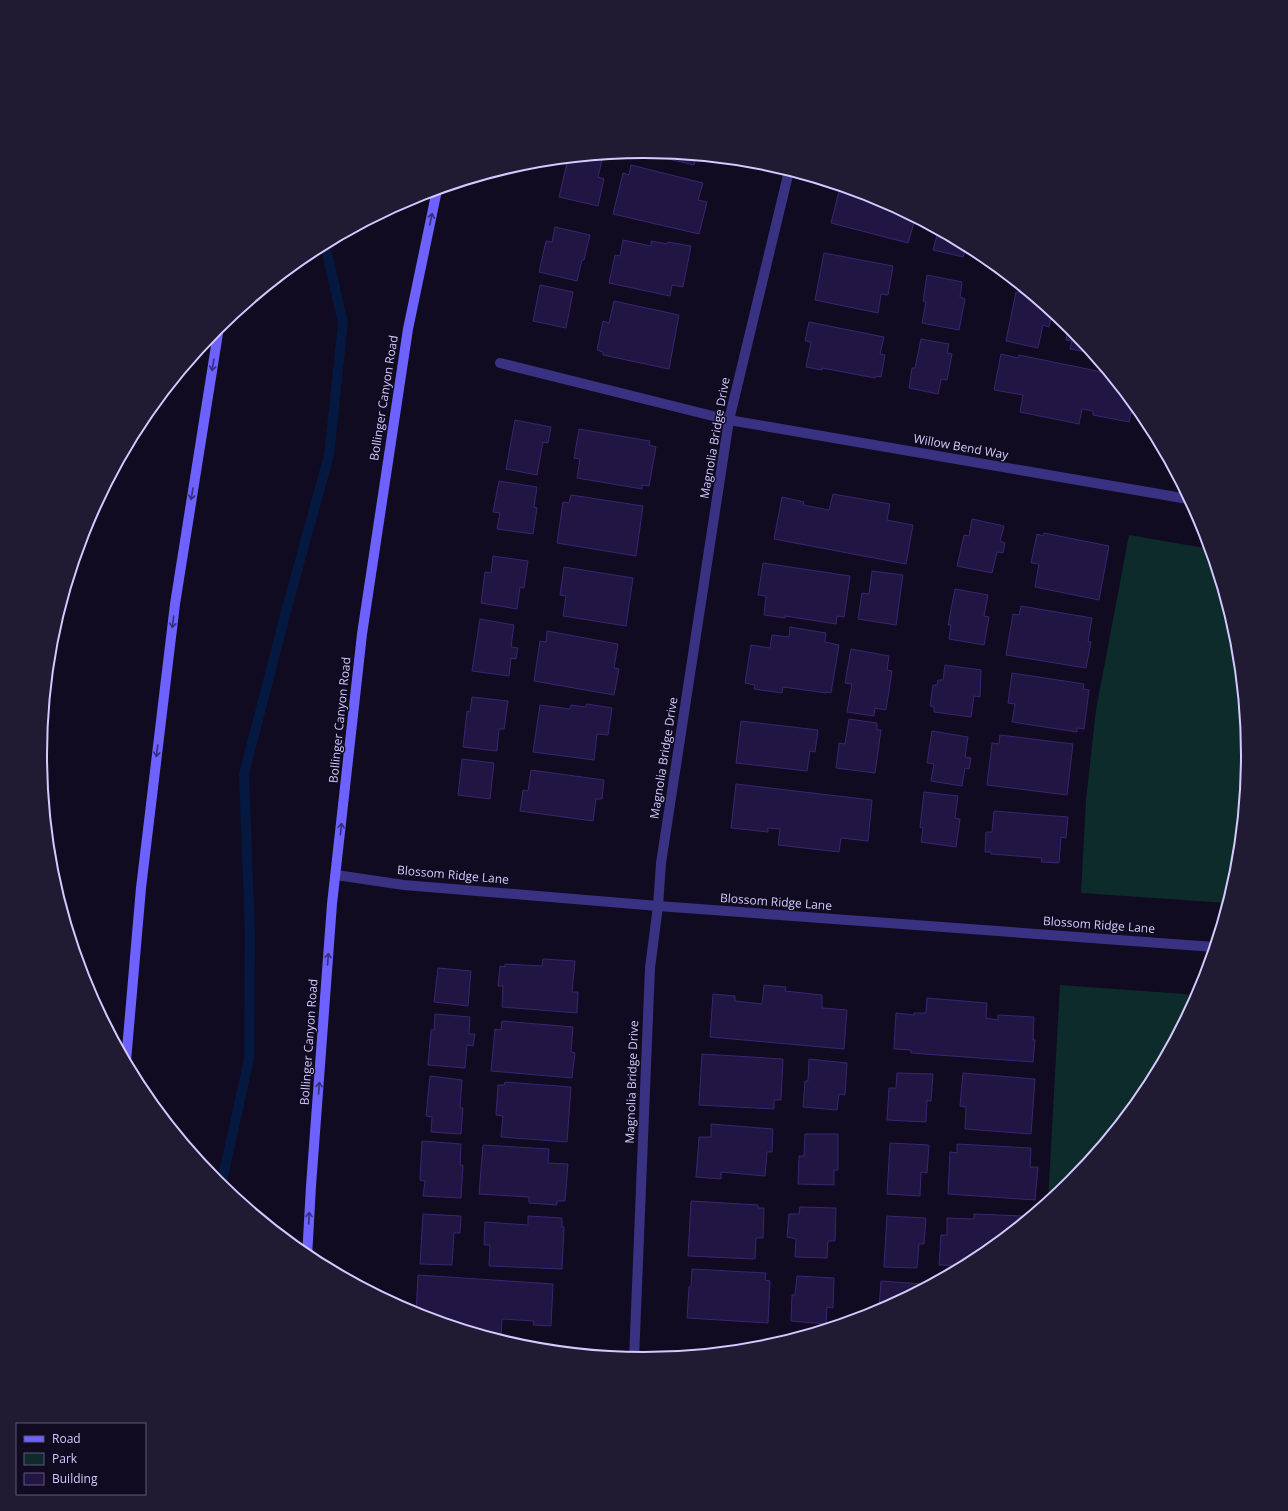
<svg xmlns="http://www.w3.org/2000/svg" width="1288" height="1511" viewBox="0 0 1288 1511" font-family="'Open Sans',sans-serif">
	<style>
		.green { fill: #0e2b2b }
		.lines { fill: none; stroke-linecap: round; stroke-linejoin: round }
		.stream { stroke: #05183f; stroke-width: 10 }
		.building { fill: #211643; stroke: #382671 }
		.service { stroke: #393283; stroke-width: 10 }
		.minor { stroke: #393283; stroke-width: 10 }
		.secondary { stroke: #6d62ff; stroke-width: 10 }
		.oneway { stroke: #352e7a }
		.labels { text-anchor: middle; stroke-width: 3; stroke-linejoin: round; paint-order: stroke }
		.street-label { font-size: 12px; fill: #d3cbff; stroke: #100b21 }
		.rim { fill: none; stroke: #d3cbff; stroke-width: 2 }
	</style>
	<rect width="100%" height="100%" fill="#100b21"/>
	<!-- green -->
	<g class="green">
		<path d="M 1129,535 L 1210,549 L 1236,638 L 1248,756 L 1236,874 L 1227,903 L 1081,893 L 1086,800 L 1096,710 Z"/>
		<path d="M 1060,985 L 1198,995 L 1146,1091 L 1071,1183 L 1048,1202 Z"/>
	</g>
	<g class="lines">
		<!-- stream -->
		<path class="stream" d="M 221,1186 L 249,1059 L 250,933 L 244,774 L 288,604 L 329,455 L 343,323 L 326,249 L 327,244"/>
	</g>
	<!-- building -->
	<g class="building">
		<path d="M 638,152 L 644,152 L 696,157 L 694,165 Z"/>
		<path d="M 603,156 L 598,177 L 604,179 L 598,206 L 559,197 L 568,159 Z"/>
		<path d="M 631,165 L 703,183 L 698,200 L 707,202 L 699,234 L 613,214 L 623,173 L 629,175 Z"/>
		<path d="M 840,187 L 875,198 L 915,219 L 908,243 L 831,223 Z"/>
		<path d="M 555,227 L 590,235 L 584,260 L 582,260 L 577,281 L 539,272 L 546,241 L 552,242 Z"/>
		<path d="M 934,229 L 966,246 L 963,257 L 933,250 L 938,232 L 933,231 Z"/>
		<path d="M 623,240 L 651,246 L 651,241 L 667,244 L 668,242 L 691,246 L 683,287 L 672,285 L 670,296 L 609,283 L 615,255 L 620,256 Z"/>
		<path d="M 824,253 L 893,266 L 888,295 L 881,294 L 878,313 L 815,300 Z"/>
		<path d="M 927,275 L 962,282 L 960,297 L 965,299 L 959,330 L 922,323 L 926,302 L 923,301 Z"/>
		<path d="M 540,285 L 573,292 L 566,328 L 533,321 Z"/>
		<path d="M 1016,292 L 1030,295 L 1052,313 L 1049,327 L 1043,325 L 1038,348 L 1006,341 Z"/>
		<path d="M 614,301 L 679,315 L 669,369 L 603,355 L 603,352 L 597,350 L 603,321 L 609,323 Z"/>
		<path d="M 809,322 L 884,337 L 880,354 L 885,355 L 881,377 L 876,376 L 875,378 L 822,368 L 822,370 L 806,367 L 811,342 L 805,341 Z"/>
		<path d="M 1068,326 L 1071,329 L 1092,353 L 1070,349 L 1072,341 L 1066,340 Z"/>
		<path d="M 921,339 L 949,344 L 947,353 L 952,354 L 947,380 L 941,379 L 938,394 L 909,388 L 912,368 L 915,368 Z"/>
		<path d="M 1001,354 L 1018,358 L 1019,355 L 1107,373 L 1133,404 L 1129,422 L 1093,415 L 1093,411 L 1082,409 L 1079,424 L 1020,412 L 1023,395 L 994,390 Z"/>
		<path d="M 515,420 L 551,427 L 548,443 L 543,442 L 537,475 L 506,469 Z"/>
		<path d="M 579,429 L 650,441 L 649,445 L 656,447 L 649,486 L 642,485 L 642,489 L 577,478 L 580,459 L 574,458 Z"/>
		<path d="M 499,481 L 537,487 L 534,507 L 537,508 L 533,534 L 497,529 L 500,513 L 493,512 Z"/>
		<path d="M 833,494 L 890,504 L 887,520 L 913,525 L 906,564 L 774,539 L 782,497 L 804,502 L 803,505 L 829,510 Z"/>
		<path d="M 571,495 L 643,506 L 636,556 L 557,543 L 563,502 L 569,503 Z"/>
		<path d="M 972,519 L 1004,526 L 1000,541 L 1005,543 L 1003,553 L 997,552 L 992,573 L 957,566 L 964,535 L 969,536 Z"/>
		<path d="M 1044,533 L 1109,546 L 1099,600 L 1035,587 L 1039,564 L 1031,563 L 1037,534 L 1043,536 Z"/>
		<path d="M 493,556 L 528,561 L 524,588 L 520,587 L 517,609 L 481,603 L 485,572 L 491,573 Z"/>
		<path d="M 763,563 L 850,576 L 844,617 L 837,616 L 836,624 L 785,616 L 785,618 L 764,615 L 766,596 L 758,595 Z"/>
		<path d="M 564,567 L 633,578 L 626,626 L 563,616 L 566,596 L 560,595 Z"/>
		<path d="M 872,571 L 903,575 L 896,625 L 858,619 L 862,593 L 869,594 Z"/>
		<path d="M 955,589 L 988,595 L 984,616 L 989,617 L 984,645 L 949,639 L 951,625 L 948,625 Z"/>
		<path d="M 1021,606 L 1092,618 L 1088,641 L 1091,642 L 1086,668 L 1006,655 L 1013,614 L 1019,615 Z"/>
		<path d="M 480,619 L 514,625 L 511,647 L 518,648 L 516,659 L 511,658 L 509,676 L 472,671 Z"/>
		<path d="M 790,627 L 826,633 L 825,642 L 839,645 L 831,693 L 826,692 L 826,693 L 783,687 L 782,693 L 754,689 L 755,685 L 745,683 L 751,645 L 770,648 L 772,635 L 789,637 Z"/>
		<path d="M 547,631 L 618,644 L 614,668 L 619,669 L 614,695 L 534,681 L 540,641 L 546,642 Z"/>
		<path d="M 851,649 L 889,656 L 887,670 L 892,671 L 886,710 L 875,708 L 874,716 L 847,712 L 852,684 L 845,683 Z"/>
		<path d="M 945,665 L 981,670 L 980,697 L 974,696 L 971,717 L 934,712 L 934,707 L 930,706 L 933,685 L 937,685 L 938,680 L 943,680 Z"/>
		<path d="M 1012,673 L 1084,684 L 1083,689 L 1089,690 L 1084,729 L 1077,728 L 1077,732 L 1012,722 L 1015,704 L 1008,703 Z"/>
		<path d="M 472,697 L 508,701 L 504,729 L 499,729 L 497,751 L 463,747 L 467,711 L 470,712 Z"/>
		<path d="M 587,704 L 612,708 L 608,735 L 597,734 L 594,760 L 533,752 L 540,705 L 570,709 L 571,705 L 586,707 Z"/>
		<path d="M 849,719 L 877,723 L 877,730 L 881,730 L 875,773 L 836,768 L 839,743 L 845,744 Z"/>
		<path d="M 741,721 L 818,730 L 815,752 L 810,751 L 807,771 L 736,763 Z"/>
		<path d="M 932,731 L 968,737 L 965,757 L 971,758 L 969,769 L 965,768 L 962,786 L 931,781 L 934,764 L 927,763 Z"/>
		<path d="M 1000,735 L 1073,744 L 1067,795 L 987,785 L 992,743 L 999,744 Z"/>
		<path d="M 462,759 L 494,763 L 490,799 L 458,795 Z"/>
		<path d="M 531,770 L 604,780 L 602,799 L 596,799 L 593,821 L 520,811 L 523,790 L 528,791 Z"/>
		<path d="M 736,784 L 872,800 L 868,841 L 841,838 L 839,852 L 778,845 L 780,829 L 768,828 L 768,832 L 731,828 Z"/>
		<path d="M 924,792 L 958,796 L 955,818 L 960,819 L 956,847 L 921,842 L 923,828 L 920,827 Z"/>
		<path d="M 994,811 L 1068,817 L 1066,838 L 1061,837 L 1059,863 L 1041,862 L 1042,858 L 991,854 L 991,852 L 985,852 L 986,832 L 992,832 Z"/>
		<path d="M 543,959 L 575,961 L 572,992 L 578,992 L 577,1013 L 502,1007 L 503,986 L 498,986 L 500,966 L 505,967 L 505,964 L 542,966 Z"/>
		<path d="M 438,968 L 471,971 L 468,1006 L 434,1002 Z"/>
		<path d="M 764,985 L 786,987 L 785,991 L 822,995 L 822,1008 L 847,1010 L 844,1049 L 710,1037 L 713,994 L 735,996 L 735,1001 L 762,1004 Z"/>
		<path d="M 927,998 L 987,1003 L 986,1018 L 998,1020 L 998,1015 L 1034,1017 L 1033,1040 L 1035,1040 L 1033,1062 L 911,1053 L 911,1050 L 894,1049 L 896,1013 L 914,1015 L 914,1013 L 926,1013 Z"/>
		<path d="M 435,1014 L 470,1017 L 469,1034 L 475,1034 L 473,1046 L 467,1045 L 465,1068 L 428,1065 L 431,1030 L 434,1030 Z"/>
		<path d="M 502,1021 L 573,1027 L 571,1052 L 575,1053 L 572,1078 L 491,1071 L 495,1029 L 501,1030 Z"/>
		<path d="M 702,1054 L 783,1059 L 781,1100 L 774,1100 L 774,1109 L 699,1105 Z"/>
		<path d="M 809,1059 L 847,1063 L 845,1095 L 839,1094 L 837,1110 L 803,1107 L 805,1081 L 808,1081 Z"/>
		<path d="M 897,1073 L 933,1074 L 931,1101 L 927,1100 L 926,1122 L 887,1120 L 889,1088 L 896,1088 Z"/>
		<path d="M 963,1073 L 1035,1079 L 1031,1134 L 965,1129 L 966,1107 L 960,1106 Z"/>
		<path d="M 430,1076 L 462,1080 L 460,1108 L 463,1108 L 461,1134 L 431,1132 L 432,1117 L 426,1116 Z"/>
		<path d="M 505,1082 L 571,1087 L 567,1142 L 501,1137 L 503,1116 L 496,1115 L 498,1085 L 504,1085 Z"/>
		<path d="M 711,1124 L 773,1129 L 772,1152 L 767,1152 L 765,1176 L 721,1172 L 721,1179 L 696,1177 L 699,1137 L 711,1137 Z"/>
		<path d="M 805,1134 L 838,1134 L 838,1170 L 834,1170 L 834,1185 L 798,1184 L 799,1156 L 804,1156 Z"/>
		<path d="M 422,1141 L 461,1144 L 460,1165 L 463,1165 L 461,1198 L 423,1196 L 425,1181 L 420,1180 Z"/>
		<path d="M 890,1143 L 929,1145 L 927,1173 L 921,1172 L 920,1196 L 887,1194 Z"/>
		<path d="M 957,1144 L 1031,1148 L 1030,1167 L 1038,1167 L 1035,1200 L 948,1194 L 950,1152 L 957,1153 Z"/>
		<path d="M 483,1145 L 549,1149 L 548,1163 L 568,1164 L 565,1201 L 557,1201 L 557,1205 L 529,1203 L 529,1197 L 479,1194 Z"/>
		<path d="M 691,1201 L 758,1205 L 758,1208 L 764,1208 L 763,1238 L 756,1238 L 755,1259 L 688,1256 Z"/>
		<path d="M 800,1207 L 836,1208 L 835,1241 L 828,1241 L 827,1258 L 795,1257 L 796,1239 L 787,1237 L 789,1214 L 799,1214 Z"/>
		<path d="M 423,1214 L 461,1216 L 460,1233 L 454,1233 L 452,1265 L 420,1264 Z"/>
		<path d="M 974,1214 L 1023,1216 L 1023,1222 L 979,1258 L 964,1266 L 939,1265 L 941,1235 L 947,1235 L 947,1218 L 974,1219 Z"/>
		<path d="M 528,1216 L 562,1218 L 562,1227 L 564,1227 L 562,1269 L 489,1266 L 490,1245 L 484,1245 L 485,1222 L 528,1225 Z"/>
		<path d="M 887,1216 L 926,1218 L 924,1244 L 919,1244 L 917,1268 L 884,1267 Z"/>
		<path d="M 692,1269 L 766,1273 L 765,1280 L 770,1281 L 768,1323 L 687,1318 L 689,1287 L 691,1286 Z"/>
		<path d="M 418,1275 L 553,1284 L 551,1326 L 533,1325 L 534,1321 L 502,1319 L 501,1337 L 488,1336 L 479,1334 L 479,1332 L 473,1332 L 442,1322 L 443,1316 L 416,1314 Z"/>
		<path d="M 797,1276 L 834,1278 L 833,1308 L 827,1307 L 826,1324 L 791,1321 L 792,1295 L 795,1295 Z"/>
		<path d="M 881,1281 L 923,1284 L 923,1288 L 882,1310 L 879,1309 Z"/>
	</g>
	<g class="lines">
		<!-- service -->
		<path class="service" d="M 500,363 L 729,420"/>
		<!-- minor -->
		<g class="minor">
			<path d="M 729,420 L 1188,499"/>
			<path d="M 336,875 L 404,885 L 658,906 L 1214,947"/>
			<path d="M 634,1359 L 650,968 L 658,906 L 661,863 L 729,420 L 789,171"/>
		</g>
		<!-- secondary -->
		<g class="secondary">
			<path d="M 126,1061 L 141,888 L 175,604 L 219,327"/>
			<path d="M 307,1257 L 311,1186 L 332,904 L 362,634 L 408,329 L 437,190"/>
		</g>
	</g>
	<!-- one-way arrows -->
	<defs><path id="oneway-shaft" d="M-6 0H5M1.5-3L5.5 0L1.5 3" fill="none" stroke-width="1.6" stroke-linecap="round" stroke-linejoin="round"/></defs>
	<g class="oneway">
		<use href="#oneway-shaft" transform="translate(431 219) rotate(-78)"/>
		<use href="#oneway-shaft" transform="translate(213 365) rotate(99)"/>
		<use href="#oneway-shaft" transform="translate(192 494) rotate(99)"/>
		<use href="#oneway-shaft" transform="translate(173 622) rotate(97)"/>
		<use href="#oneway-shaft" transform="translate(157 751) rotate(97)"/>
		<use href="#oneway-shaft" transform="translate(341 829) rotate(-84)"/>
		<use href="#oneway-shaft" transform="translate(328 959) rotate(-86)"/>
		<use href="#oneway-shaft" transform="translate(319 1088) rotate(-86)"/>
		<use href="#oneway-shaft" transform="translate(309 1218) rotate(-87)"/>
	</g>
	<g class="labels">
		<!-- street labels -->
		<g class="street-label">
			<text transform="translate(384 398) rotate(-81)" y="4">Bollinger Canyon Road</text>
			<text transform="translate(715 438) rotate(-80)" y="4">Magnolia Bridge Drive</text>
			<text transform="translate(961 447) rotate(10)" y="4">Willow Bend Way</text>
			<text transform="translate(340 720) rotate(-84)" y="4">Bollinger Canyon Road</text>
			<text transform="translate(664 758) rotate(-81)" y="4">Magnolia Bridge Drive</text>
			<text transform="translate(453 875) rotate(5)" y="4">Blossom Ridge Lane</text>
			<text transform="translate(776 902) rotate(4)" y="4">Blossom Ridge Lane</text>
			<text transform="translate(1099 925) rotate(4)" y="4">Blossom Ridge Lane</text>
			<text transform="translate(309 1042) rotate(-86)" y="4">Bollinger Canyon Road</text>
			<text transform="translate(632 1082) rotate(-88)" y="4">Magnolia Bridge Drive</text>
		</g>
	</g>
	<!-- crop -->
	<path d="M0 0H1288V1511H0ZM47 755a597 597 0 1 1 1194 0a597 597 0 1 1-1194 0Z" fill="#201a33" fill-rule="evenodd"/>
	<path class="rim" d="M47 755a597 597 0 1 1 1194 0a597 597 0 1 1-1194 0Z"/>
	<!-- legend -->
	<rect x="16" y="1423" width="130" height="72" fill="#100b21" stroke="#5e587a"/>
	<rect x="24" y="1436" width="20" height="6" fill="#6d62ff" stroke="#5e587a"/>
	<text x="52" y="1443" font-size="12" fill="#d3cbff">Road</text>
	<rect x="24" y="1453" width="20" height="12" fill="#0e2b2b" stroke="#5e587a"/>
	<text x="52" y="1463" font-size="12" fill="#d3cbff">Park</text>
	<rect x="24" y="1473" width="20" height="12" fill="#211643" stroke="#5e587a"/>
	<text x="52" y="1483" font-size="12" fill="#d3cbff">Building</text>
</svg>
